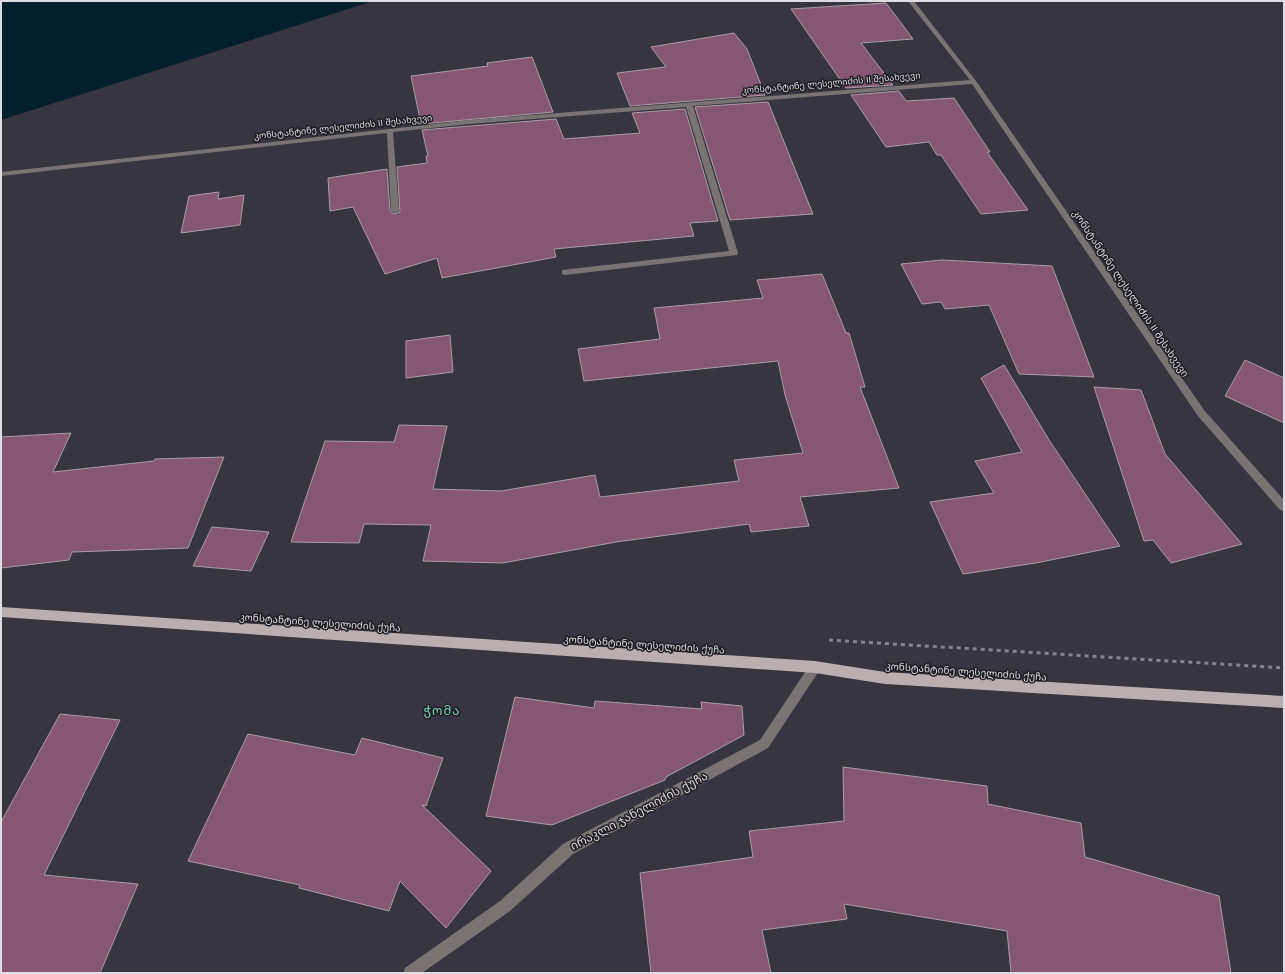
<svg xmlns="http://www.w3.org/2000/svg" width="1285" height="974" viewBox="0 0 1285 974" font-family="Helvetica,'Noto Sans Georgian',sans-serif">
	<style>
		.water { fill: #021f2d }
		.building { fill: #865772; stroke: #aa9ea4 }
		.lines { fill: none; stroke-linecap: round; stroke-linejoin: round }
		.path { stroke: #84838b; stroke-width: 3; stroke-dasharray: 4 4; stroke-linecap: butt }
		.minor { fill: #797374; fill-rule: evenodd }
		.major { fill: #bbaeaf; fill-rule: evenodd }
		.labels { text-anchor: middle; stroke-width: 3; stroke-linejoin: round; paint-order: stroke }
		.far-street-label { font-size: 9px; fill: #dedde3; stroke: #1e1d22 }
		.street-label { font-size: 10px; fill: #dedde3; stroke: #1e1d22 }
		.near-street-label { font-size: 12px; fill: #dedde3; stroke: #1e1d22 }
		.near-neighbourhood-label { font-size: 13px; letter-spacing: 1px; fill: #74d3b7; stroke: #1e1d22 }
	</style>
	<rect width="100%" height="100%" fill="#37353f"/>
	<!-- water -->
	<path class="water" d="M 1,1 L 373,1 L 1,120 Z"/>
	<!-- building -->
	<g class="building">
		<path d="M 886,3 L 913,39 L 861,43 L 893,85 L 846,88 L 791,9 Z"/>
		<path d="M 734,33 L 747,49 L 765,95 L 630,106 L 617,73 L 666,67 L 651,47 Z"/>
		<path d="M 532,57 L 553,112 L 421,124 L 411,76 L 488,66 L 487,63 Z"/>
		<path d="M 899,91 L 906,101 L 954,98 L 990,152 L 987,152 L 1028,210 L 981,214 L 941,155 L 937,155 L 929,142 L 886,147 L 851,95 Z"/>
		<path d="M 768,102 L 813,214 L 730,220 L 695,107 Z"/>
		<path d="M 685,109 L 718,221 L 690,223 L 694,236 L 554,249 L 556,257 L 442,278 L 437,258 L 385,274 L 353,207 L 330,211 L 328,178 L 387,169 L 390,211 L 394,214 L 400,212 L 397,167 L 427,163 L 426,156 L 428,156 L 422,130 L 556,119 L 564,139 L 640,133 L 632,113 Z"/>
		<path d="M 219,192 L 218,199 L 244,195 L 240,225 L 181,233 L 189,196 Z"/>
		<path d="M 942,260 L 1052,266 L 1094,377 L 1019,374 L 989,305 L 945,309 L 941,302 L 922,304 L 901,264 Z"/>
		<path d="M 822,274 L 846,333 L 849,333 L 865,387 L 860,387 L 899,488 L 800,497 L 809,526 L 751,532 L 749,524 L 616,542 L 503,563 L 423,561 L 431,525 L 364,524 L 359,543 L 291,542 L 325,441 L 394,442 L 399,425 L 447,426 L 433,489 L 501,491 L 595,475 L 600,497 L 739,481 L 734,460 L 803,453 L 785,395 L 778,361 L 584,381 L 578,349 L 660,339 L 654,308 L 763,298 L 757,280 Z"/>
		<path d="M 450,335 L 453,372 L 406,378 L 406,341 Z"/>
		<path d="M 1245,360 L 1284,378 L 1284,423 L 1225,396 Z"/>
		<path d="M 1004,365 L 1049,440 L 1120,546 L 1036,563 L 963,574 L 930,502 L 994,493 L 975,461 L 1022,452 L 981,378 Z"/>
		<path d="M 1094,387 L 1141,390 L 1165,454 L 1242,544 L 1171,563 L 1153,540 L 1144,541 Z"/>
		<path d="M 71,433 L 53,472 L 154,461 L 155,459 L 224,457 L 188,548 L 72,552 L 69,560 L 1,568 L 1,437 Z"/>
		<path d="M 212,527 L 269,532 L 251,571 L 193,566 Z"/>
		<path d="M 515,697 L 594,708 L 595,701 L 702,709 L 701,702 L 742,706 L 744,735 L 666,777 L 665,780 L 552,825 L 486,816 Z"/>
		<path d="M 60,714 L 120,720 L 44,875 L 138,884 L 100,973 L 1,973 L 1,822 Z"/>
		<path d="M 248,734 L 355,755 L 362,738 L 443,758 L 426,806 L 422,805 L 491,871 L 446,928 L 400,881 L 389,911 L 299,888 L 300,885 L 188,861 Z"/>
		<path d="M 843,767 L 987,786 L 988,804 L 1081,823 L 1085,857 L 1219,896 L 1231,973 L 1011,973 L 1007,931 L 844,904 L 847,919 L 762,930 L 771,973 L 651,973 L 640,873 L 753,857 L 749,831 L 844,821 Z"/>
	</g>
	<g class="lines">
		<!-- path -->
		<path class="path" d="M 829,640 L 1284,668"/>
		<!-- minor -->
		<g class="minor">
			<path d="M 908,1 L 914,1 L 976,81 L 1204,410 L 1284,500 L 1284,511 L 1280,510 L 1198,416 L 972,84 L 693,106 L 738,253 L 737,255 L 565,275 L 562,274 L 562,270 L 729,251 L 686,107 L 470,124 L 393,132 L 399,211 L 395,213 L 391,211 L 387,133 L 1,176 L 1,172 L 470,120 L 970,80 Z"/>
			<path d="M 815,661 L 819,663 L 821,667 L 819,671 L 768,748 L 573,854 L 510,911 L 422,973 L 403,973 L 405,968 L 500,901 L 563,844 L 760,740 L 811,663 Z"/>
		</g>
		<!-- major -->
		<path class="major" d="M 1,607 L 815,661 L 885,672 L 1284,696 L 1284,708 L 885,684 L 815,673 L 1,617 Z"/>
	</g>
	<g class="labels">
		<!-- far-street labels -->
		<g class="far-street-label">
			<text transform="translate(831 83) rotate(-5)" y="3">კონსტანტინე ლესელიძის II შესახვევი</text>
			<text transform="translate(343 127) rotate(-6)" y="3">კონსტანტინე ლესელიძის II შესახვევი</text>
		</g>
		<!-- street labels -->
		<g class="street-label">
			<text transform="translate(1131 293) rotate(56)" y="4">კონსტანტინე ლესელიძის II შესახვევი</text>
			<text transform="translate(320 622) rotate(4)" y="4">კონსტანტინე ლესელიძის ქუჩა</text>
			<text transform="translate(644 644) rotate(4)" y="4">კონსტანტინე ლესელიძის ქუჩა</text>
			<text transform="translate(966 671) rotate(4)" y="4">კონსტანტინე ლესელიძის ქუჩა</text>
		</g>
		<!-- near-street labels -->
		<g class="near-street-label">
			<text transform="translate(639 811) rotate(-28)" y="4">ირაკლი ჯანელიძის ქუჩა</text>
		</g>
		<!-- near-neighbourhood labels -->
		<g class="near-neighbourhood-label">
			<text x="442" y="715">ჭომა</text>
		</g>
	</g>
	<!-- border -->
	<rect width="1285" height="974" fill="none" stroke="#dedde3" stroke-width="4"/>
</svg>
